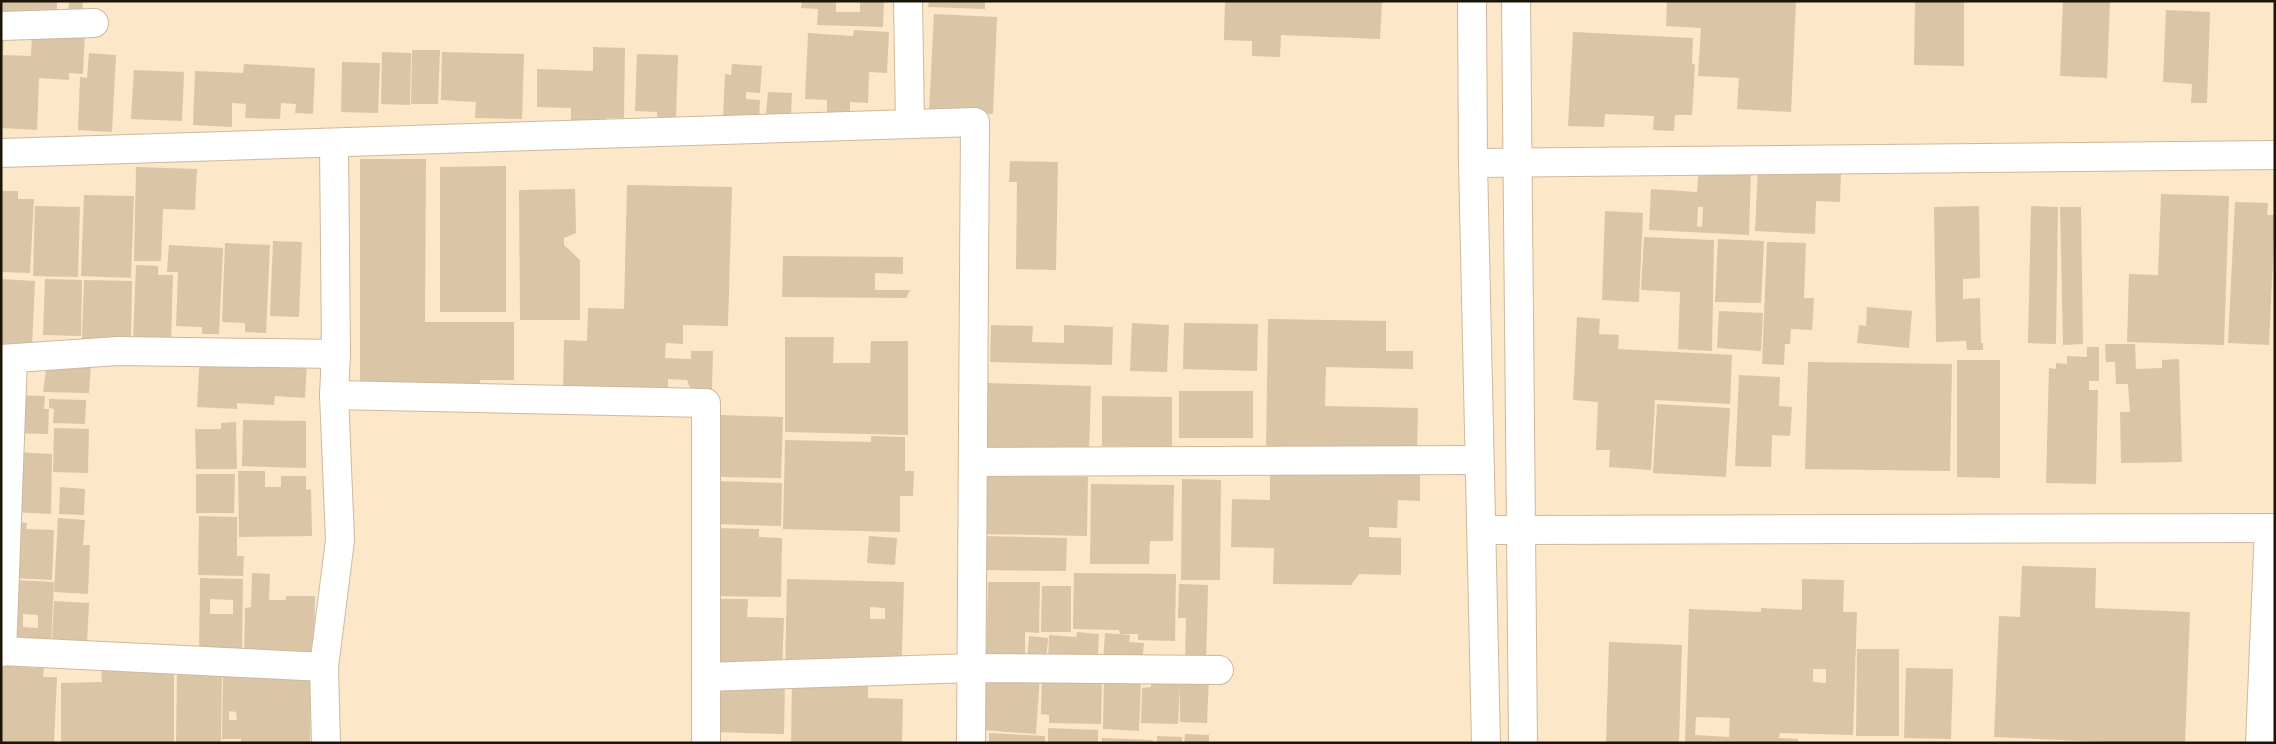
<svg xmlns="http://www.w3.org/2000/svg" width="2276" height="744" viewBox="0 0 2276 744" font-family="Mulish,sans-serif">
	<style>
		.building { fill: #dac5a7; fill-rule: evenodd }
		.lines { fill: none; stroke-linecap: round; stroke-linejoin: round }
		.minor-casing { stroke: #ceb99c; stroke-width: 30 }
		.minor { stroke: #fff; stroke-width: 28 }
	</style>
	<rect width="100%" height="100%" fill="#fde7c9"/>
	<!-- building -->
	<g class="building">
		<path d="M 1,1 L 57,1 L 57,14 L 68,15 L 69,1 L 83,1 L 82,21 L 1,22 Z"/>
		<path d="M 802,1 L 836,1 L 836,12 L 860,12 L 860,1 L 884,1 L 883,27 L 817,25 L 818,9 L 801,8 Z"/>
		<path d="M 929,1 L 985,1 L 985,9 L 928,7 Z"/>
		<path d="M 1225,1 L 1382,1 L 1380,39 L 1281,35 L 1280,57 L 1252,56 L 1252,41 L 1224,40 Z"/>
		<path d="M 1667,1 L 1796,1 L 1791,112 L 1737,109 L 1739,78 L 1698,76 L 1701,28 L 1666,26 Z"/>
		<path d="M 1915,1 L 1964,1 L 1964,66 L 1914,65 Z"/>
		<path d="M 2063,1 L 2110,1 L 2107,78 L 2060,76 Z"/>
		<path d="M 2166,10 L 2210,12 L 2207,103 L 2191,103 L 2192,84 L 2163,82 Z"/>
		<path d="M 934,14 L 997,17 L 993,114 L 929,111 Z"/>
		<path d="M 85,30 L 83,74 L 69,73 L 69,80 L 39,78 L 37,130 L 1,128 L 1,31 L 4,31 L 3,55 L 31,56 L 32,33 Z"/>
		<path d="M 854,30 L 889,32 L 887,73 L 869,72 L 868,103 L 850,102 L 850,113 L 827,112 L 827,100 L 805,99 L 808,33 L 853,36 Z"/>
		<path d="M 1573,32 L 1693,38 L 1692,64 L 1695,64 L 1692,115 L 1675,115 L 1674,131 L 1653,130 L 1654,116 L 1605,114 L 1604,127 L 1568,126 Z"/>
		<path d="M 593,47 L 625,48 L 624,118 L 606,118 L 606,124 L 571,122 L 571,108 L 537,107 L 537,69 L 593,71 Z"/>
		<path d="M 412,50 L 440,50 L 438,104 L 411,104 Z"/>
		<path d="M 382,52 L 411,53 L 410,105 L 381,104 Z"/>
		<path d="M 442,52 L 524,54 L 522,119 L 475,118 L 476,102 L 441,100 Z"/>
		<path d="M 89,53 L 116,55 L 112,132 L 78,130 L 80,77 L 87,78 Z"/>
		<path d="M 637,54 L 678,55 L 676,118 L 657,117 L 657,112 L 635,111 Z"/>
		<path d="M 342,62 L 380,63 L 378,113 L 341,112 Z"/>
		<path d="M 244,64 L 315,68 L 313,114 L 295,113 L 296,104 L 281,103 L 280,119 L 245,118 L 246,104 L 232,103 L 232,127 L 193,125 L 195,71 L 243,73 Z"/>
		<path d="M 732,64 L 762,66 L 760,93 L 746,92 L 746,99 L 760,100 L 759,121 L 723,119 L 725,74 L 731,75 Z"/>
		<path d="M 134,70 L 184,72 L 182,121 L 131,119 Z"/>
		<path d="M 768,92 L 792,93 L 791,115 L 766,114 Z"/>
		<path d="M 360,159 L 426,159 L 425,322 L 514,322 L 514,380 L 480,380 L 479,395 L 436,394 L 436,383 L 360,383 Z"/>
		<path d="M 1010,161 L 1058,162 L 1056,270 L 1016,269 L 1017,182 L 1009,182 Z"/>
		<path d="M 506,166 L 506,312 L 440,312 L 440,167 Z"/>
		<path d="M 136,167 L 197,169 L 195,210 L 163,209 L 161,261 L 134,261 Z"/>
		<path d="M 1699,167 L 1751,170 L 1749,235 L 1649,230 L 1651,189 L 1697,192 ZM 1698,207 L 1703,207 L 1702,227 L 1697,226 Z"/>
		<path d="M 1758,168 L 1841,171 L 1840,202 L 1816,201 L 1815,234 L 1755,231 Z"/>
		<path d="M 627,185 L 732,187 L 728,326 L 683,325 L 683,344 L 666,343 L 665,358 L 691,359 L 691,351 L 713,351 L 712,392 L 691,391 L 687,380 L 668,379 L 668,392 L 563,390 L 564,340 L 587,341 L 588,308 L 624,309 Z"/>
		<path d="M 575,189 L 576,233 L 564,238 L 564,245 L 580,260 L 580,320 L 520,320 L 519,190 Z"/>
		<path d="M 1,191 L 18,191 L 18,199 L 34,199 L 30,273 L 1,272 Z"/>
		<path d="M 2161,194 L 2229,196 L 2224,345 L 2127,342 L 2129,274 L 2158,275 Z"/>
		<path d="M 84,195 L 134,196 L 131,278 L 81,276 Z"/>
		<path d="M 2235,202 L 2268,203 L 2267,215 L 2275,215 L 2269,345 L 2228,343 Z"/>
		<path d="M 35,206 L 80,207 L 78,277 L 33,276 Z"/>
		<path d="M 1979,206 L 1980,278 L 1963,279 L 1963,299 L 1980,298 L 1981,343 L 1983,343 L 1983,350 L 1967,350 L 1966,341 L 1936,342 L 1934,207 Z"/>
		<path d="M 2031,206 L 2058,207 L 2056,344 L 2028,343 Z"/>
		<path d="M 2060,207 L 2081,207 L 2083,344 L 2063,345 Z"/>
		<path d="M 1605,211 L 1643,213 L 1639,302 L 1602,300 Z"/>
		<path d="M 1644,237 L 1714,240 L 1712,351 L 1678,349 L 1680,292 L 1641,290 Z"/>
		<path d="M 1718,239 L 1764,241 L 1761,303 L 1715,302 Z"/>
		<path d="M 273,241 L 302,242 L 299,317 L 270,316 Z"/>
		<path d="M 1767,242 L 1806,243 L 1804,298 L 1814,298 L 1812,330 L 1791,329 L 1790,344 L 1785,344 L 1784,365 L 1762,364 Z"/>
		<path d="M 225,243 L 270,245 L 266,333 L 245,332 L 245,323 L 222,322 Z"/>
		<path d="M 169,245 L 223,248 L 219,334 L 202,334 L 202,327 L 176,326 L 178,272 L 167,272 Z"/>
		<path d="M 783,256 L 903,257 L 903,274 L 875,273 L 875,290 L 910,290 L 906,298 L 782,297 Z"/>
		<path d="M 136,265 L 158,266 L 158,275 L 173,275 L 171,342 L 133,340 Z"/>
		<path d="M 1,279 L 35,281 L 32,347 L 1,353 Z"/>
		<path d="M 45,279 L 82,280 L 81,336 L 43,335 Z"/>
		<path d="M 84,280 L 132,281 L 131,340 L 82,339 Z"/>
		<path d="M 1867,307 L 1912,311 L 1909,348 L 1857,343 L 1859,325 L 1866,326 Z"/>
		<path d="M 1719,311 L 1763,313 L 1761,351 L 1717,348 Z"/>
		<path d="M 1577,317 L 1600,319 L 1599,334 L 1619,335 L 1618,349 L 1732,355 L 1730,404 L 1655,400 L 1651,470 L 1609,467 L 1610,450 L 1596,450 L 1598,402 L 1573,400 Z"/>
		<path d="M 1268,319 L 1386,321 L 1386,351 L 1413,351 L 1413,369 L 1326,367 L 1325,406 L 1418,408 L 1417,451 L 1266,448 Z"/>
		<path d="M 1132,323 L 1169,325 L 1167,372 L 1130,371 Z"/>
		<path d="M 1184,323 L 1258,324 L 1257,371 L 1183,369 Z"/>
		<path d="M 991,325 L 1033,326 L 1032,342 L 1064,343 L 1064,325 L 1113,327 L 1112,365 L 990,362 Z"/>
		<path d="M 785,337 L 834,337 L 833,363 L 870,363 L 871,341 L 908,341 L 908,435 L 785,432 Z"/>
		<path d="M 2105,344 L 2135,344 L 2136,369 L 2162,368 L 2162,360 L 2179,359 L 2182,462 L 2121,463 L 2120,412 L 2130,412 L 2128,384 L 2116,384 L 2115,362 L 2106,362 Z"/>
		<path d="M 2087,347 L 2099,347 L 2099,381 L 2089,381 L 2089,390 L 2098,390 L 2096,484 L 2046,483 L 2049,368 L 2056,369 L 2056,363 L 2067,364 L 2067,356 L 2087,357 Z"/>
		<path d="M 200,355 L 307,361 L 305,398 L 275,396 L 274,405 L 237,403 L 237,409 L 197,407 Z"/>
		<path d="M 1957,360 L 2000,360 L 2000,478 L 1957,477 Z"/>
		<path d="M 1808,362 L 1952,364 L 1950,471 L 1805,469 Z"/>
		<path d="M 47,363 L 91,365 L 89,393 L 43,392 Z"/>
		<path d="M 1739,375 L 1780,377 L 1779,406 L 1792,407 L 1790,436 L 1772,435 L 1771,467 L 1735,466 Z"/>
		<path d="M 986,383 L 1091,386 L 1089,453 L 984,450 Z"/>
		<rect x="1179" y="391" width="74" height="47"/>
		<path d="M 13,395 L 45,396 L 44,409 L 49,409 L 48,434 L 11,433 Z"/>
		<path d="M 1102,396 L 1172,397 L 1172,447 L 1102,446 Z"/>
		<path d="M 49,399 L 86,400 L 85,424 L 53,423 L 54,409 L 49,408 Z"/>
		<path d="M 1657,404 L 1730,408 L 1726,477 L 1653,473 Z"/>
		<path d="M 721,415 L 783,417 L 781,478 L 719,477 Z"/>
		<path d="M 243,420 L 306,421 L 306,468 L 242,466 Z"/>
		<path d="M 236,422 L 237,469 L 196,469 L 195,429 L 221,429 L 221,423 Z"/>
		<path d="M 54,428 L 89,429 L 88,473 L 53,472 Z"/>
		<path d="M 871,436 L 905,437 L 905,471 L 914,471 L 913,496 L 900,496 L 900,532 L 783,529 L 785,440 L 871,442 Z"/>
		<path d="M 15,452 L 52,454 L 51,514 L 12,512 Z"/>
		<path d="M 1270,469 L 1420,473 L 1420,501 L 1398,500 L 1397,528 L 1369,527 L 1369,537 L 1401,538 L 1401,575 L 1359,574 L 1351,585 L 1273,584 L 1274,548 L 1231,547 L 1232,499 L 1270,500 Z"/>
		<path d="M 238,471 L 265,471 L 265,487 L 281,487 L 281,476 L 306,476 L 306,490 L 311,489 L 312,536 L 239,537 Z"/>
		<path d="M 196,474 L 235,474 L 234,513 L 196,513 Z"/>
		<path d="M 985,476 L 1088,477 L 1087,536 L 984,534 Z"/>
		<path d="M 1182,479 L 1221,480 L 1220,580 L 1181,580 Z"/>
		<path d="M 716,481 L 782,483 L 781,526 L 715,524 Z"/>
		<path d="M 1091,484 L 1174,485 L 1173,541 L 1150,541 L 1149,564 L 1090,564 Z"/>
		<path d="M 60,487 L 85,489 L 84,515 L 59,514 Z"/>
		<path d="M 199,516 L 237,517 L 237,556 L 244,556 L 243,576 L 198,575 Z"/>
		<path d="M 58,518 L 85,520 L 83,545 L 90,545 L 88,594 L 54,592 Z"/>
		<path d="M 15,522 L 27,523 L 26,529 L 54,530 L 52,580 L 13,578 Z"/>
		<path d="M 713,528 L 759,529 L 759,537 L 782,538 L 781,597 L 711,596 Z"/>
		<path d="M 869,536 L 897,538 L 895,565 L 867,563 Z"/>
		<path d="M 981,536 L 1067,538 L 1066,571 L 981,570 Z"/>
		<path d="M 2022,566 L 2096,568 L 2095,608 L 2190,612 L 2185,743 L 2127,743 L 1994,737 L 1999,616 L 2020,617 Z"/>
		<path d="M 252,573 L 270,574 L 269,600 L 286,600 L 286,596 L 315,596 L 314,655 L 244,659 L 245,608 L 251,607 Z"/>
		<path d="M 1074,573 L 1176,574 L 1175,641 L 1138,640 L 1138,634 L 1120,634 L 1119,630 L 1073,629 Z"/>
		<path d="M 200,578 L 243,579 L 242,654 L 199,653 ZM 210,599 L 233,600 L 233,614 L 210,614 Z"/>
		<path d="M 787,579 L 904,582 L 901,679 L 785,676 ZM 870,607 L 885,608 L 885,619 L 870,619 Z"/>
		<path d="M 1802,579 L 1844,580 L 1843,612 L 1857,612 L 1853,735 L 1780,733 L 1779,738 L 1798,739 L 1798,743 L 1685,743 L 1689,609 L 1761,612 L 1761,608 L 1802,610 ZM 1813,669 L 1826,669 L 1826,683 L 1813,682 ZM 1696,717 L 1730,718 L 1729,737 L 1695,735 Z"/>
		<path d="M 13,580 L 54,582 L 51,644 L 10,642 ZM 23,614 L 38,615 L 38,628 L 23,627 Z"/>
		<path d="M 988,582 L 1040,582 L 1039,633 L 1025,632 L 1025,659 L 986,658 Z"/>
		<path d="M 1179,584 L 1208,585 L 1206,663 L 1185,662 L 1186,618 L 1178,618 Z"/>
		<path d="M 1042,586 L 1071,586 L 1071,632 L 1041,632 Z"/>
		<path d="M 713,599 L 748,599 L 747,617 L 784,618 L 782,672 L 711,670 Z"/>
		<path d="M 54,601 L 89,603 L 87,643 L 52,641 Z"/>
		<path d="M 1077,632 L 1099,634 L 1097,668 L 1048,659 L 1049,635 L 1076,637 Z"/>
		<path d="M 1105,633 L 1130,635 L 1129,642 L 1144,643 L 1142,664 L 1103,662 Z"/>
		<path d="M 1029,636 L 1048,638 L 1046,662 L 1027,660 Z"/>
		<path d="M 1609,642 L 1682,645 L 1679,743 L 1606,743 Z"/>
		<path d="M 1857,649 L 1899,649 L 1899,736 L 1856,736 Z"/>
		<path d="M 1,655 L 23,656 L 23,667 L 44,668 L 43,677 L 57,677 L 54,743 L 1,743 Z"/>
		<path d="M 177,664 L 222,665 L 221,743 L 176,743 Z"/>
		<path d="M 101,665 L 174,665 L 174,743 L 61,743 L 61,683 L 102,682 Z"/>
		<path d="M 223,668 L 311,679 L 310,743 L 241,743 L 241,739 L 222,739 ZM 229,711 L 236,712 L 237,720 L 229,720 Z"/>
		<path d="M 1906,668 L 1953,669 L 1951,739 L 1904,738 Z"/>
		<path d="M 986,671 L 1040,675 L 1036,734 L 983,730 Z"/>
		<path d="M 1042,673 L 1102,674 L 1101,724 L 1049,723 L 1049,715 L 1041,714 Z"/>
		<path d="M 1151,675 L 1209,676 L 1207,723 L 1180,722 L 1180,687 L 1178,724 L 1141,723 L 1142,688 L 1151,687 Z"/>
		<path d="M 1104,678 L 1141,678 L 1139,731 L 1103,729 Z"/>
		<path d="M 785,681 L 784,734 L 713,732 L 714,685 Z"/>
		<path d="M 792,681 L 868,683 L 868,698 L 903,699 L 902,743 L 791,743 Z"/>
		<path d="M 1048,728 L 1098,730 L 1098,743 L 1048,743 Z"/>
		<path d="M 989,733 L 1045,736 L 1045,743 L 989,743 Z"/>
		<path d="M 1185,734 L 1209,735 L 1209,743 L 1184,743 Z"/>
		<path d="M 1157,736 L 1182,737 L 1182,743 L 1157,743 Z"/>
		<path d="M 1102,738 L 1153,740 L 1153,743 L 1102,743 Z"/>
	</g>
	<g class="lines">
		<!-- minor casing -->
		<g class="minor-casing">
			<g id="minor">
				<path d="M 908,1 L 910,122"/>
				<path d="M 1472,1 L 1473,163 L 1486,743"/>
				<path d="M 1516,1 L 1523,743"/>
				<path d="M 1,26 L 94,23"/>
				<path d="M 1,153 L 975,122 L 971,743"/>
				<path d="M 1473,163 L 2275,155"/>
				<path d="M 1,359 L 118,351 L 336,354"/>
				<path d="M 334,395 L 706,403 L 706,743"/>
				<path d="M 973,462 L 1479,460"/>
				<path d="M 1482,530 L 2275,528"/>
				<path d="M 1,651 L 324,667"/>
				<path d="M 2,652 L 13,359"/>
				<path d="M 706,677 L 972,668 L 1219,670"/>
				<path d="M 326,743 L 324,667 L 340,540 L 334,395 L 336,354 L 334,143"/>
				<path d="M 2260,743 L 2269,528"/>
			</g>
		</g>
		<!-- minor -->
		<use href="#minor" class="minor"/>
	</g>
	<!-- border -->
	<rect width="2276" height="744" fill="none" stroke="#1c150a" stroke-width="5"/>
</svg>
